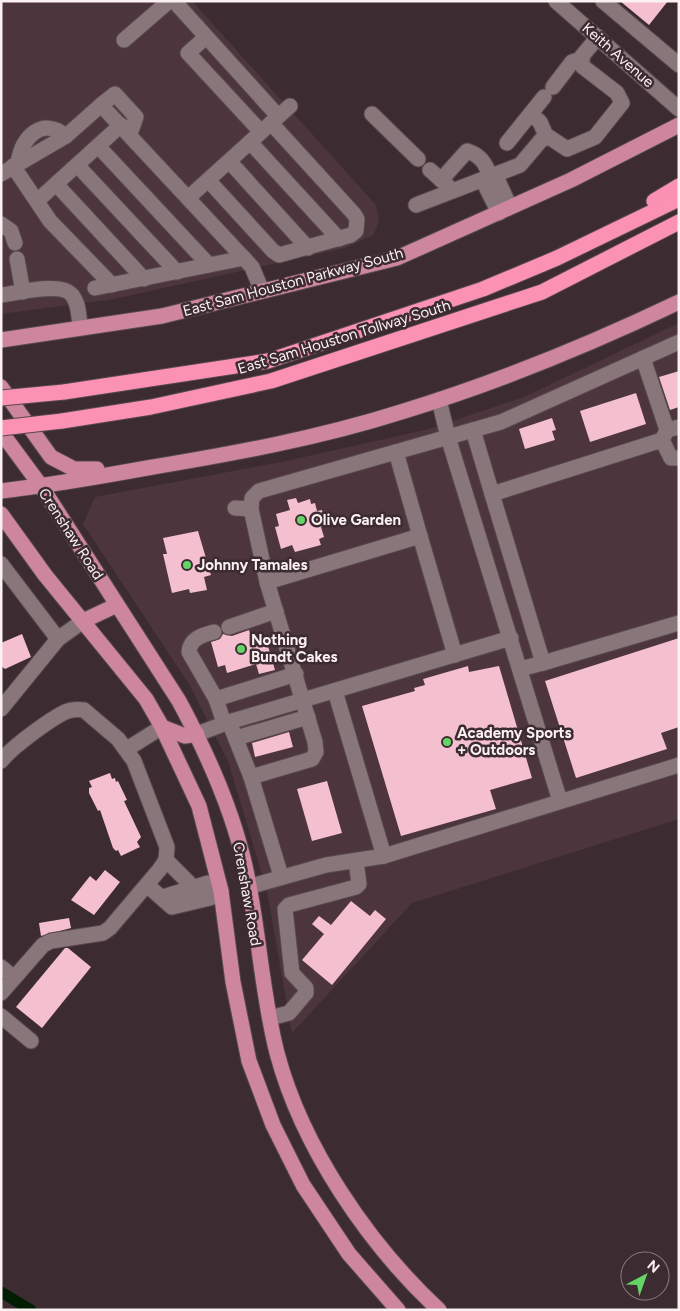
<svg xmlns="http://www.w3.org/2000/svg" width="680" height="1311" viewBox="0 0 680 1311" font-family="Figtree,sans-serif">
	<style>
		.built { fill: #4c353c }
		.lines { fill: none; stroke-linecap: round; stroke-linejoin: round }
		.canal { stroke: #011d02; stroke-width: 11 }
		.building { fill: #f4bfce }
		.minor-casing { stroke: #57494d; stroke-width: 17 }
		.major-casing { stroke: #57494d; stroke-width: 17 }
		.highway-casing { stroke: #57494d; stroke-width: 17 }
		.minor { stroke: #89767b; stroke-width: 15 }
		.major { stroke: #cd869d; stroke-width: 15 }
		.highway { stroke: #fb91b3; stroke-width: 15 }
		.highway-bridge-casing { stroke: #57494d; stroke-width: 17; stroke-linecap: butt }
		.highway-bridge { stroke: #fb91b3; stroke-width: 15 }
		.poi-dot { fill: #65d467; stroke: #3c2c31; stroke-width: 2 }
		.labels { text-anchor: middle; stroke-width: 5; stroke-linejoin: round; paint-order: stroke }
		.street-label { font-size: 15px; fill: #fbf0f2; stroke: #3c2c31 }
		.poi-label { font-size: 15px; font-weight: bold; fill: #fbf0f2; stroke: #3c2c31; text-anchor: start }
	</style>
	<rect width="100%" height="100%" fill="#3c2c31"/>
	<!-- built -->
	<g class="built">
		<path d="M 1,1 L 192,1 L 376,205 L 379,222 L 373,235 L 345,248 L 114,299 L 1,314 Z"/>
		<path d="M 679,323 L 679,819 L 412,903 L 292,1033 L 267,891 L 228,761 L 189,684 L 83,524 L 95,497 L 286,461 L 429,429 L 524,397 Z"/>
	</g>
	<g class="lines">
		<!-- canal -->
		<path class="canal" d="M 1,1292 L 31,1310"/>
	</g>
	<!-- building -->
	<g class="building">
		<path d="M 620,1 L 668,1 L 649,25 Z"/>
		<path d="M 679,371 L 679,407 L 670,410 L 659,377 Z"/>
		<path d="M 636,393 L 646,424 L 590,442 L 580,411 Z"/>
		<path d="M 552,418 L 556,430 L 552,431 L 555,440 L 525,449 L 519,429 Z"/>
		<path d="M 296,498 L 298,503 L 310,499 L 311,504 L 315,503 L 317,511 L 322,510 L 326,525 L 321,527 L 324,537 L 319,539 L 321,545 L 295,552 L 292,545 L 281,549 L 275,527 L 279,526 L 276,514 L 290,510 L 287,500 Z"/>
		<path d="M 198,531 L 211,575 L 204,577 L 207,590 L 190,593 L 189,589 L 172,593 L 163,554 L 167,554 L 163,538 Z"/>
		<path d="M 249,630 L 252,640 L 265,636 L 275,670 L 259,674 L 256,664 L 227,673 L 225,665 L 218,667 L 211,642 L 220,639 L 223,634 L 232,636 Z"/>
		<path d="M 22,634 L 31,657 L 5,669 L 1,666 L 1,643 Z"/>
		<path d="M 679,638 L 679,727 L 661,733 L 667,749 L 576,778 L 545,681 Z"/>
		<path d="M 468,666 L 469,672 L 499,666 L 532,778 L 490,790 L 496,809 L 401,836 L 362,706 L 415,691 L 414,688 L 425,685 L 423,679 Z"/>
		<path d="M 289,732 L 293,747 L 255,757 L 252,743 Z"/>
		<path d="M 110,773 L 112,779 L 115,778 L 116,782 L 118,781 L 127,800 L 124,801 L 141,837 L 137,842 L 140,847 L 121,856 L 118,850 L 116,851 L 113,848 L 100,810 L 98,811 L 89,793 L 89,788 L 92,787 L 89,781 Z"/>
		<path d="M 327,781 L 342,833 L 312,841 L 297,789 Z"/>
		<path d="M 105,870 L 120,882 L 94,915 L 71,900 L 90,876 L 96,881 Z"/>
		<path d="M 351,901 L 370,916 L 375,910 L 386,919 L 332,985 L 302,960 L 324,934 L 312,924 L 319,916 L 331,925 Z"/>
		<path d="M 69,918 L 71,928 L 41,936 L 39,923 Z"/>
		<path d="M 65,948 L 68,948 L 91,967 L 42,1028 L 16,1007 Z"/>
	</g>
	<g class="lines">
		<!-- minor casing -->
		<g class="minor-casing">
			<g id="minor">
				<path d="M 174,1 L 278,116"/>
				<path d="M 556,1 L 679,109"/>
				<path d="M 603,1 L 679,65"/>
				<path d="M 206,37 L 188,53 L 261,132"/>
				<path d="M 124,40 L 169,1"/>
				<path d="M 553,87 L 572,62 L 582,59"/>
				<path d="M 101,105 L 115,94 L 136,117 L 130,134"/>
				<path d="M 372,114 L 418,159"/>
				<path d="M 531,114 L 540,122 L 547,138"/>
				<path d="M 250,142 L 339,239"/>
				<path d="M 507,143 L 544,97"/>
				<path d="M 98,146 L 209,265"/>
				<path d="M 229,161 L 308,248"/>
				<path d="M 18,163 C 22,137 42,116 66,136"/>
				<path d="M 77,165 L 177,272"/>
				<path d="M 13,166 L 50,221 L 112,285"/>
				<path d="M 430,170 L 449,187"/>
				<path d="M 1,174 L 66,136 L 101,105 L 252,267 L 262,291"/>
				<path d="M 490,178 L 499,183 L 510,207"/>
				<path d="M 208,180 L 273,251 L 279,255 L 351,235 L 356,231 L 357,219 L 354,214 L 271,123"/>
				<path d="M 441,180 L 467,151 C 481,155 487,165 490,178 L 486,187 L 499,213"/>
				<path d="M 56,184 L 144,279"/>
				<path d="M 188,198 L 290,106"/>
				<path d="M 37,201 L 121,125"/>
				<path d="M 416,205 L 520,165 L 542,139 L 549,137 L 567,149 L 595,137 L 622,103 L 617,93 L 582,66 L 582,56 L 598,37"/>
				<path d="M 1,224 L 11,231 L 15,243"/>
				<path d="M 17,259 L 23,292"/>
				<path d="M 95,288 L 244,258"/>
				<path d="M 1,295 C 17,293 60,282 71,294 C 79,302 79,317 80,328"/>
				<path d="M 643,358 L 667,430 L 679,427"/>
				<path d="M 439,400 L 448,437 L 560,801"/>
				<path d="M 473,430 L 492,494"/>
				<path d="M 662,440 L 671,458 L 679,458"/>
				<path d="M 396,452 L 420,536"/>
				<path d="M 235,508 L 251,509"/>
				<path d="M 1,564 L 58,639"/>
				<path d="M 267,582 L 420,536 L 455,655"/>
				<path d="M 229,627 L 276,611"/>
				<path d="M 214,632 C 203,635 190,638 189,652 L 216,699 L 224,723"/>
				<path d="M 543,663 L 679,623"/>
				<path d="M 520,669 L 543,663 L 492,494 L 662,440 L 667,430"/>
				<path d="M 335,691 L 384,856"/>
				<path d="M 216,699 L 296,674"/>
				<path d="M 1,709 L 58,639 L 83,621"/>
				<path d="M 229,722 L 251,777 L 281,876"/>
				<path d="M 197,734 L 229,722 L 511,638"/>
				<path d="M 236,738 L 308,717"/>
				<path d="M 127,749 L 162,727"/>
				<path d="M 1,761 C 12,747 49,720 65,712 C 72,709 77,709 84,710 L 118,739 L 134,761 L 167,847 L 166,860 L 160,869 L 110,928 L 103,933 L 51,941 L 43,945 L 1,993"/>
				<path d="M 251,777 L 312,759 L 316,752 L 315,742 L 267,582 L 251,509 L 252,498 L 259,491 L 501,422 L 679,342"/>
				<path d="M 166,860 L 193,887"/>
				<path d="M 147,885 L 172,907 L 210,898 L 221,891 L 208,883 L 163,897"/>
				<path d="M 248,887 L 326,865 L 384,856 L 679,765"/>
				<path d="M 1,967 L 14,978"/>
				<path d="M 1,1016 L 31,1041"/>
				<path d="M 270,1018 L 289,1013 L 306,993 L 306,988 L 292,973 L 285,909 L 289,905 L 356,887 L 359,884 L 356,861"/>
			</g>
		</g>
		<!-- major casing -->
		<g class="major-casing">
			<g id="major">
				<path d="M 1,340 L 162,316 L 397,258 L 571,180 L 679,125"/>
				<path d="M 1,387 L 51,457 L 74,469 L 97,469"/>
				<path d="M 1,432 L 41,486 L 179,701 C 207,753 232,808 245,866 C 259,927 261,991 277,1053 C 302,1147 368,1244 439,1310"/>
				<path d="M 1,491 C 50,485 98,477 147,468 C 232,454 319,438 401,412 C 496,383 589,345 679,302"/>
				<path d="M 1,514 L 45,575 L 146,699 L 162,727 L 199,806 L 221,891 L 233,982 L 249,1061 L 273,1125 L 303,1185 L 349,1254 L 398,1310"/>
				<path d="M 83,621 L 117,605"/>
				<path d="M 162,727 L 185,736 L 197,734"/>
			</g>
		</g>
		<!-- highway casing -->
		<g class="highway-casing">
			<g id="highway">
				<path d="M 654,201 L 679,186"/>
				<path d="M 64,392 L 268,361 L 483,289 L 557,258 L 679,199"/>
				<path d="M 62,421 L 151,407 L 271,381 L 542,292 L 679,222"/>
			</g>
		</g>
		<!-- minor -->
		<use href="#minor" class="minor"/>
		<!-- major -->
		<use href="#major" class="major"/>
		<!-- highway -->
		<use href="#highway" class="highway"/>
		<!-- highway-bridge casing -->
		<g class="highway-bridge-casing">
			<g id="highway-bridge">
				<path d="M 1,398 L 64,392"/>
				<path d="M 1,428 L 62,421"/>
			</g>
		</g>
		<!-- highway-bridge -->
		<use href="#highway-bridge" class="highway-bridge"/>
	</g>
	<!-- markers -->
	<g class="poi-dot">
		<circle cx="301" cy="520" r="5"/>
		<circle cx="187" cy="565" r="5"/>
		<circle cx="241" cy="649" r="5"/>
		<circle cx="447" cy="742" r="5"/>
	</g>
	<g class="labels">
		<!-- street labels -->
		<g class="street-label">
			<text transform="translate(618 55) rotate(41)" y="5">Keith Avenue</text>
			<text transform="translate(293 282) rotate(-15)" y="5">East Sam Houston Parkway South</text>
			<text transform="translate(344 337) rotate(-17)" y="5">East Sam Houston Tollway South</text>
			<text transform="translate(71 534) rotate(57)" y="5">Crenshaw Road</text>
			<text transform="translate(247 894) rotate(80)" y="5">Crenshaw Road</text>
		</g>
		<!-- poi labels -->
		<g class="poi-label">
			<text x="311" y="525">Olive Garden</text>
			<text x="197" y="570">Johnny Tamales</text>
			<text x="251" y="645">Nothing<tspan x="251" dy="17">Bundt Cakes</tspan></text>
			<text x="457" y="738">Academy Sports<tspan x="457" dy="17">+ Outdoors</tspan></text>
		</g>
	</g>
	<!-- border -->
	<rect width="680" height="1311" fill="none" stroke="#fbf0f2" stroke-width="5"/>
	<!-- north arrow -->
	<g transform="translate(645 1276) rotate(41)"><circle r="24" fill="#3c2c31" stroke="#887a7e"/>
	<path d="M0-4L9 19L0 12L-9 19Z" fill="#65d467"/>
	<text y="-8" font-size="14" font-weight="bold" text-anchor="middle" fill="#fbf0f2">N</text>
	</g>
</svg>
